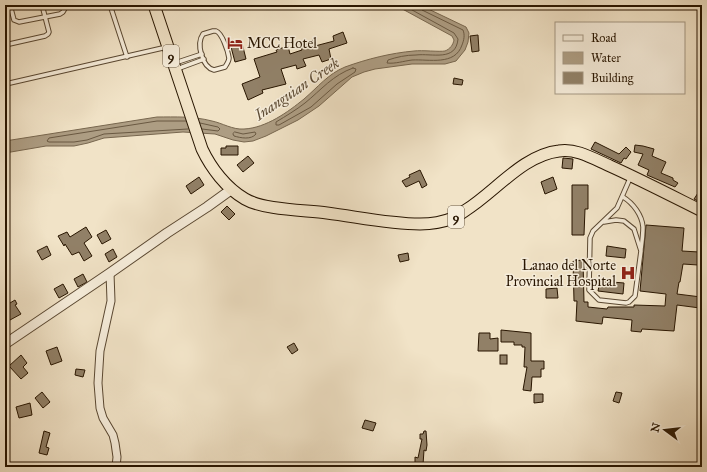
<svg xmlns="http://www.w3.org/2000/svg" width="707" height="472" viewBox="0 0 707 472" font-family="'IM FELL Great Primer',serif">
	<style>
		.water { fill: #ad9d83; stroke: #78674f }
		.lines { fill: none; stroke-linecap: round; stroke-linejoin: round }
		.shore { stroke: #6a5942; stroke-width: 1 }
		.building { fill: #918067; stroke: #281500 }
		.service-casing { stroke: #5a4832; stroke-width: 5.5 }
		.minor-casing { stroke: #5a4832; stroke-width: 9 }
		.tertiary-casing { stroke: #5a4832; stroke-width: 11 }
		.trunk-casing { stroke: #281500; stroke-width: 13 }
		.service { stroke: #f6eddb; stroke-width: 3.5 }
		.minor { stroke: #f6eddb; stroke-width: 7 }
		.tertiary { stroke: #f6eddb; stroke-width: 9 }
		.trunk { stroke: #f1e3c7; stroke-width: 11 }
		.labels { text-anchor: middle; stroke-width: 3; stroke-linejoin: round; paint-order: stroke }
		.shield { fill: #f6eddb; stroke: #665642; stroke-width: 1 }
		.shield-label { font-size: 13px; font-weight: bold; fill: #281500 }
		.poi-label { font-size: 14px; fill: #281500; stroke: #f6eddb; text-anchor: start }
		.water-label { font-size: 15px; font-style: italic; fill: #5d4b34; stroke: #f6eddb }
	</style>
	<rect width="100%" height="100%" fill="#f1e3c7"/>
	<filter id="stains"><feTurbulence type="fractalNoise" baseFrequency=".005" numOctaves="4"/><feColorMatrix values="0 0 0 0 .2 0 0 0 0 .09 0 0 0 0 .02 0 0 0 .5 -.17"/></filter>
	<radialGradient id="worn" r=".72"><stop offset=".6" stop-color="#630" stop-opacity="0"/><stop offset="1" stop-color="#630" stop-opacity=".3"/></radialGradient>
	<!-- water -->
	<path class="water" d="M 395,5 L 420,5 L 466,27 L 469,33 L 468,42 L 465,50 L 456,61 L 445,64 L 412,64 L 375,69 L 364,72 L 352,77 L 319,106 L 298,120 L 266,136 L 253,141 L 244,142 L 233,140 L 215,134 L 183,132 L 104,138 L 88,143 L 74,146 L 46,146 L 5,153 L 5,141 L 157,117 C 175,117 193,116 212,121 C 222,123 233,130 244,129 C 266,128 288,112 304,99 C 318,87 328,74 345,67 C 367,59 391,53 414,51 C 422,50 440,52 445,51 C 450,49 453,45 454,40 L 452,36 Z"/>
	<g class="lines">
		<!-- shore -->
		<g class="shore">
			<path d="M 403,5 L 454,33 L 458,39 C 456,62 432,53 416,55 C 406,55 397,57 388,60 L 387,63 C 395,64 404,61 412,60 C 429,59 455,66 462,45 C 464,40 465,35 463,30 L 422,10 L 420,5"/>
			<path d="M 353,68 L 356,69 L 355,72 L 337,84 L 311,107 L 279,125 L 276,125 L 276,122 C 286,116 296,110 305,103 C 321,90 333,75 353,68 Z"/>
			<path d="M 186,121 L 157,121 L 49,138 L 47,141 L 49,142 L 74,142 L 87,140 L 104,134 L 188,129"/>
			<path d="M 200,123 L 218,127 L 220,129 L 218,131 L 202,129"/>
			<path d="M 235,132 L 243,134 L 255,132 L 256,134 C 251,140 241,138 234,136 L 233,134 Z"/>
		</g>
	</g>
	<!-- building -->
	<g class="building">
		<path d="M 343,32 L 347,43 L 329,49 L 331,59 L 322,62 L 319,55 L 303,59 L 306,66 L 297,69 L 296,65 L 281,69 L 286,84 L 262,90 L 263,93 L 248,100 L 242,84 L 260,77 L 254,59 L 277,52 L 276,50 L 288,46 L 290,54 L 302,50 L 300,44 L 314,40 L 315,46 L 334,41 L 333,36 Z"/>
		<path d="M 478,35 L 479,51 L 472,52 L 470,36 Z"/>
		<path d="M 242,43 L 246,59 L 235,62 L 231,47 Z"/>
		<path d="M 454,78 L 463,80 L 462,85 L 453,84 Z"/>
		<path d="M 595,142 L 619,154 L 626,147 L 631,152 L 626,159 L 624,158 L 621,163 L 591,149 Z"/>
		<path d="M 635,145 L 643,146 L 654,149 L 652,156 L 666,162 L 661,173 L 673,178 L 673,180 L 678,183 L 675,187 L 647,175 L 649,170 L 638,165 L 643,154 L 634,152 Z"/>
		<path d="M 226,146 L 238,146 L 238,155 L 221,155 L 221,148 L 226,148 Z"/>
		<path d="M 248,156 L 254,163 L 243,172 L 237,165 Z"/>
		<path d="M 563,158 L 573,159 L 572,169 L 562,168 Z"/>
		<path d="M 420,170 L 427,185 L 422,188 L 419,181 L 406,187 L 402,181 L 410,177 L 409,175 Z"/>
		<path d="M 199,177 L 204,185 L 191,194 L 186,186 Z"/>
		<path d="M 553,177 L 557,189 L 545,194 L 541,182 Z"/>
		<path d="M 572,185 L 588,185 L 588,209 L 585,209 L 584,235 L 572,235 Z"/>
		<path d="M 702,187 L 702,203 L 694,199 Z"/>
		<path d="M 227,206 L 235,214 L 229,220 L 221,212 Z"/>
		<path d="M 646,225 L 684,228 L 682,251 L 699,252 L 698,265 L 683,264 L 680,282 L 679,282 L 677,294 L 701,297 L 700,308 L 677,305 L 674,331 L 642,329 L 641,332 L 631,331 L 632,320 L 603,317 L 602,324 L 576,321 L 577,301 L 574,301 L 573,261 L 583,260 L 584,302 L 588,302 L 588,307 L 607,309 L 608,307 L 634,307 L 634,305 L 665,306 L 666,294 L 640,291 Z"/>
		<path d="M 86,227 L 92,237 L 84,243 L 92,256 L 84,261 L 79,252 L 72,255 L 65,244 L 64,246 L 58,236 L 67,232 L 70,237 Z"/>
		<path d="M 106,230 L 111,239 L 102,244 L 97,235 Z"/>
		<path d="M 47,246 L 51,255 L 42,260 L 37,251 Z"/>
		<path d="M 607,246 L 626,249 L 625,258 L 606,256 Z"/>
		<path d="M 113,249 L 117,257 L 109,262 L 105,254 Z"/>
		<path d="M 408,253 L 409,260 L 400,262 L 398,255 Z"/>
		<path d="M 83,274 L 87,282 L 78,287 L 74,279 Z"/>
		<path d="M 600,281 L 624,283 L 623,294 L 598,291 Z"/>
		<path d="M 63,284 L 68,293 L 59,298 L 54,289 Z"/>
		<path d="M 557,288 L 558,298 L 546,298 L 546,289 Z"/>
		<path d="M 15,300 L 17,304 L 15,305 L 21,314 L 10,320 L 5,312 L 5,306 Z"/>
		<path d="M 501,330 L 531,333 L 531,361 L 544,361 L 544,369 L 541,369 L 541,377 L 532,377 L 531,391 L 523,390 L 527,367 L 524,367 L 525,347 L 522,347 L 522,345 L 514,345 L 514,342 L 501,342 Z"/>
		<path d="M 479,333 L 490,333 L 490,339 L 498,338 L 498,351 L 478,351 Z"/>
		<path d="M 294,343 L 298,350 L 292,354 L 287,347 Z"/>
		<path d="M 57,347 L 62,361 L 51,365 L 46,351 Z"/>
		<path d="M 21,355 L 27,363 L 23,367 L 28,373 L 21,379 L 9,366 Z"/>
		<rect x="500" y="355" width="7" height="9"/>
		<path d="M 76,369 L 85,370 L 83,377 L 75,375 Z"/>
		<path d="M 42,392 L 50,402 L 43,408 L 35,398 Z"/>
		<path d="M 616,392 L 622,393 L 619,403 L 613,401 Z"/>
		<path d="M 534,394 L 543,394 L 543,402 L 534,403 Z"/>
		<path d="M 30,403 L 32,415 L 19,418 L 16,407 Z"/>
		<path d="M 365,420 L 376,423 L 373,431 L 362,428 Z"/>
		<path d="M 44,431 L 50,433 L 46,447 L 49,448 L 47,455 L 39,453 Z"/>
		<path d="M 424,431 L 426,431 L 427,445 L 426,451 L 424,450 L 423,465 L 420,464 L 419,467 L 415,467 L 415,457 L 418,458 L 422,439 L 420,439 L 420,434 L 423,434 Z"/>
	</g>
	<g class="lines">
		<!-- service casing -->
		<g class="service-casing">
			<g id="service">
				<path d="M 10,5 L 14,20 L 19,22 L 60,14 L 63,12 L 67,5"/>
				<path d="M 110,5 L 127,57"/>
				<path d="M 213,31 L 216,31 C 222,33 228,51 229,58 C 229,61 227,64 225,67 L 214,70 C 202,67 196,44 203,34 Z"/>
				<path d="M 5,45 L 45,36 L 48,34 L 49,32 L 42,5"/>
				<path d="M 175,63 L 202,54"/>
				<path d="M 177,69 L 204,59"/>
				<path d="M 5,82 L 10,83 L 167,47"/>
				<path d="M 623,197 C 633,203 642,215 643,227 C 643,235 642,242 641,249"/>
				<path d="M 604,222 L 616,220 L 624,221 L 634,229 L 641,251 L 635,296 L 629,302 L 626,303 L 599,300 L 589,290 L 590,238 L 593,231 L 617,208 L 631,176"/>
			</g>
		</g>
		<!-- minor casing -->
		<g class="minor-casing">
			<path id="minor" d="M 110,273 L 111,301 L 100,351 L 98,383 L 100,408 L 103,418 L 113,435 L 115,443 L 117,457 L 116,467"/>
		</g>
		<!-- tertiary casing -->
		<g class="tertiary-casing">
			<path id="tertiary" d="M 5,344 L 110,273 L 167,233 L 207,207 L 232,189"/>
		</g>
		<!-- trunk casing -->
		<g class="trunk-casing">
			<path id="trunk" d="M 154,5 L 202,149 C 211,168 226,188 245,199 C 264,210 304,210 327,213 C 358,217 390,224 420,224 C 431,224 443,222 453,218 C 457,216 462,213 466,210 C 495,192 523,155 559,151 C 576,148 594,159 610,166 C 641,180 672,196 702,211"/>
		</g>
		<!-- service -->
		<use href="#service" class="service"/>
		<!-- minor -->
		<use href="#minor" class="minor"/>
		<!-- tertiary -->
		<use href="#tertiary" class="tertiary"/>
		<!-- trunk -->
		<use href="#trunk" class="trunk"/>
	</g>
	<!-- icons -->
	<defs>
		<g id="hotel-bare" transform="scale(1.2)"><path d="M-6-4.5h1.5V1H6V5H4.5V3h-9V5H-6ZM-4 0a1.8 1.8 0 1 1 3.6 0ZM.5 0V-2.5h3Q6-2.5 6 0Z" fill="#8f2418" stroke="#f6eddb" stroke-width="2.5" paint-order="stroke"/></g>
		<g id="hospital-bare" transform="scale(1.2)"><path d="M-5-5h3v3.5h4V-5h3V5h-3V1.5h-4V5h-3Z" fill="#8f2418" stroke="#f6eddb" stroke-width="2.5" paint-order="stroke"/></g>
	</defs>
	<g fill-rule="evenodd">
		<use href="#hotel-bare" x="235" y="43"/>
		<use href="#hospital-bare" x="628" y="273"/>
	</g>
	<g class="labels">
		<!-- shield labels -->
		<g class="shield">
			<rect x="163" y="45" width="16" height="22" rx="3"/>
			<rect x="448" y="206" width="16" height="22" rx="3"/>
		</g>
		<g class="shield-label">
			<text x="171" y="61">9</text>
			<text x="456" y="222">9</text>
		</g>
		<!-- poi labels -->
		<g class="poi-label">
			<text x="247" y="48">MCC Hotel</text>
			<text x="616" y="270" text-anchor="end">Lanao del Norte<tspan x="616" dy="16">Provincial Hospital</tspan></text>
		</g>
		<!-- water labels -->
		<g class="water-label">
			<text transform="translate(297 89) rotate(-34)" y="5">Inanguian Creek</text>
		</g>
	</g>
	<!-- margin -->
	<rect width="707" height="472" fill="none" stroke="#f1e3c7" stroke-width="20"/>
	<rect x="6" y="6" width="695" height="460" fill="none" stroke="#281500" stroke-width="2"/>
	<rect x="10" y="10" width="687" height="452" fill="none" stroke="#281500"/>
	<!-- legend -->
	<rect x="555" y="22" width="130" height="72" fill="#f6eddb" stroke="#a49783"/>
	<rect x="563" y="35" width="20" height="6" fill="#f6eddb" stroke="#a49783"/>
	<text x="591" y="42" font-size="12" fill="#281500">Road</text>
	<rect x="563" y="52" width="20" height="12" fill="#ad9d83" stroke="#a49783"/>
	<text x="591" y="62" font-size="12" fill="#281500">Water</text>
	<rect x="563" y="72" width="20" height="12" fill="#918067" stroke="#a49783"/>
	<text x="591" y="82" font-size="12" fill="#281500">Building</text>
	<!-- north arrow -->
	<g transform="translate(665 430) rotate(285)" stroke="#f6eddb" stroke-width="3" paint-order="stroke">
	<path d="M0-3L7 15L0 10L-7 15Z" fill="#281500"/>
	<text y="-6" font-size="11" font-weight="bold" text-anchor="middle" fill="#281500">N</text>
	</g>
	<rect width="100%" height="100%" filter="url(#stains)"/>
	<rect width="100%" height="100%" fill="url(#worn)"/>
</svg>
